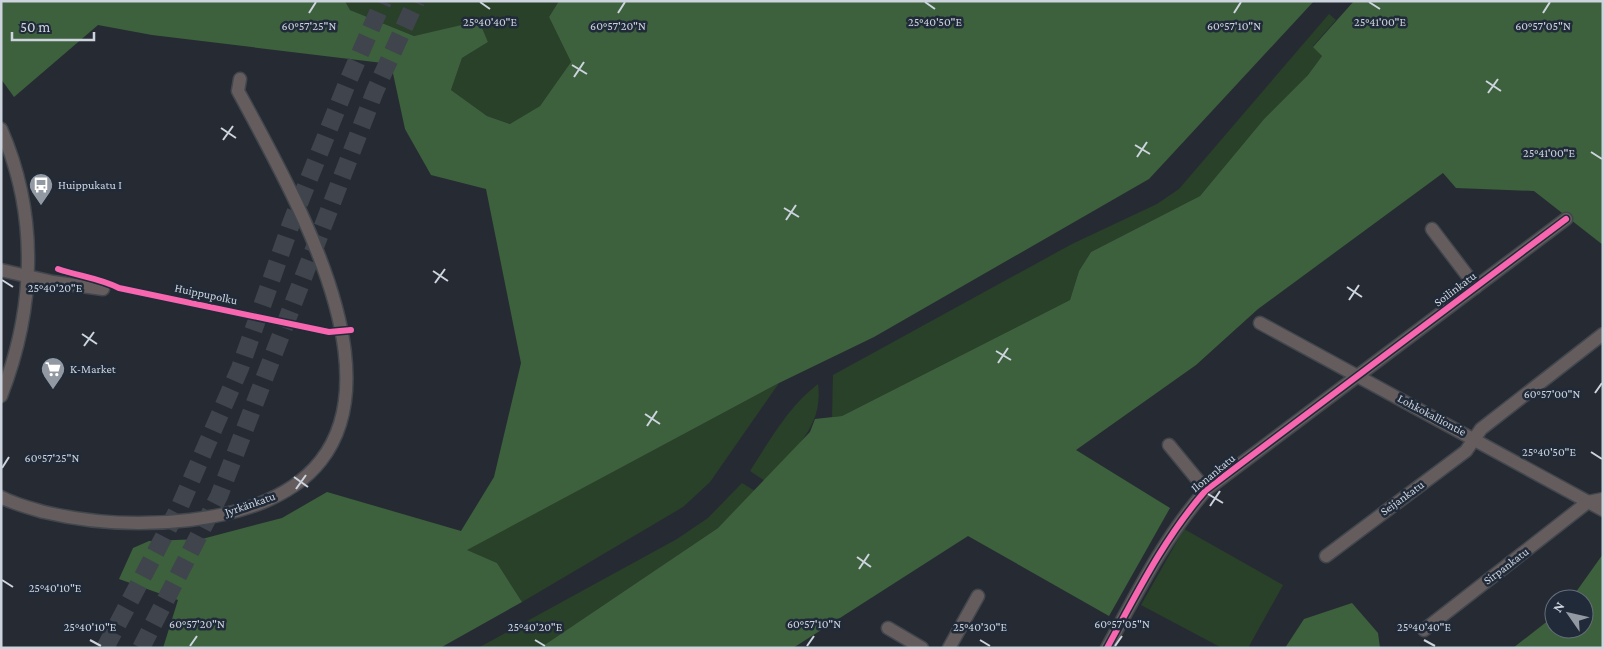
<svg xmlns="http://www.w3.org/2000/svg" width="1604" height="649" viewBox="0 0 1604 649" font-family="'Crimson Pro',serif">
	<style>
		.green { fill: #294129 }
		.forest { fill: #3d613d }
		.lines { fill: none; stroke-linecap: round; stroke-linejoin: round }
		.highway-tunnel { stroke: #3f444d; stroke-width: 18; stroke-dasharray: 18 9; stroke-linecap: butt }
		.minor-casing { stroke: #42474e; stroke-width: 15 }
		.minor { stroke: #655d5d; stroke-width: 12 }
		.cycleway-casing { stroke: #202a39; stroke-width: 9 }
		.cycleway { stroke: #f766af; stroke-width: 6 }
		.ticks { fill: none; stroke: #cdd4de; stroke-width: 2 }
		.labels { text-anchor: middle; stroke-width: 5; stroke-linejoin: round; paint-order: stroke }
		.poi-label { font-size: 12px; fill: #cdd4de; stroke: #202a39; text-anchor: start }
		.street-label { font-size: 12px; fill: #cdd4de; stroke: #202a39 }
		.ticks-label { font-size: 12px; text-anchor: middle; fill: #cdd4de; stroke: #202a39; stroke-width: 5; stroke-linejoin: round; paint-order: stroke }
	</style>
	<rect width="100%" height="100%" fill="#262b33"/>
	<!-- green -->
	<g class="green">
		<path d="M 345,1 L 559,1 L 549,17 L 571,62 L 540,106 L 511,124 L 487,116 L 451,90 L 462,58 L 488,42 L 479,22 L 414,36 L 350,10 Z"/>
		<path d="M 1329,14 L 1336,20 L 1313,46 L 1322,56 L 1308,75 L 1264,119 L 1200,196 L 1091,252 L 1079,271 L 1070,300 L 842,416 L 832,417 L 833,375 L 1072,244 L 1157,204 L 1179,189 Z"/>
		<path d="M 779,383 L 710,482 L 683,507 L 522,602 L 497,563 L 466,550 Z"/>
		<path d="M 818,384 C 824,428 792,451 765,481 L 750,471 C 770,440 788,407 818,384 Z"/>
		<path d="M 742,483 L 755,491 L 718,528 L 540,648 L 478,648 L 677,539 L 708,518 Z"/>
		<path d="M 1184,529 L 1283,585 L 1248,648 L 1222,648 L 1141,605 Z"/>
	</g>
	<!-- forest -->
	<g class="forest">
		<path d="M 1,1 L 345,1 L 350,10 L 414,36 L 479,21 L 488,42 L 462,58 L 451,90 L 487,116 L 510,124 L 540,106 L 571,62 L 549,17 L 559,1 L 1314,1 L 1149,179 L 874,337 L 779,383 L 467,550 L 497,563 L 522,602 L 440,648 L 163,648 L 178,600 L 119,579 L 133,548 L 149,541 L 202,539 L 282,518 L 327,492 L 461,531 L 494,477 L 521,363 L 486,189 L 431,175 L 405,129 L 391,64 L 152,35 L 98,25 L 14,97 L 1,79 Z"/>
		<path d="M 1354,1 L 1603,1 L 1603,245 L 1534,191 L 1456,188 L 1443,173 L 1258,309 L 1196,365 L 1076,450 L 1170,508 L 1109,616 L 968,536 L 793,648 L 540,648 L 718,528 L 810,432 L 815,419 L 842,416 L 1070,300 L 1079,271 L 1091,252 L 1200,196 L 1264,119 L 1308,75 L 1322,56 L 1313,47 Z"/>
		<path d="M 1603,554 L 1603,648 L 1513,648 L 1554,616 L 1554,629 L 1584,629 L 1584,599 L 1571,599 Z"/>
		<path d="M 1352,603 L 1378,633 L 1380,648 L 1285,648 L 1304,619 Z"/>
	</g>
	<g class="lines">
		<!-- highway-tunnel -->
		<g class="highway-tunnel">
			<path d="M 105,648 L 180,506 L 240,368 L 292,221 L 348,81 L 383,1"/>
			<path d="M 141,648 L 219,496 L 375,91 L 416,1"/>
		</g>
		<!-- minor casing -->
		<g class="minor-casing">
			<g id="minor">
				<path d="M 1,129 C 39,216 35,309 1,396"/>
				<path d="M 1432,229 L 1476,287"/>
				<path d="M 1,270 L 53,282 L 103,289"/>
				<path d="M 1260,323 L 1603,510"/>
				<path d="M 1169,445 L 1206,490"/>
				<path d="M 1,497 C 14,504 30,508 44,512 C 94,524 140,526 190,520 C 459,487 316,234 238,91 L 240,79"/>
				<path d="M 1326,556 L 1466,451 L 1481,429 L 1603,334"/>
				<path d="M 888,628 L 922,648"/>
				<path d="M 1424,630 L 1588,502 L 1603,499"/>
				<path d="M 949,648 L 978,596"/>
				<path d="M 1107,648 C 1137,593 1164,538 1206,490 L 1566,219"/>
			</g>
		</g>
		<!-- minor -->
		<use href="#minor" class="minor"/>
		<!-- cycleway casing -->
		<g class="cycleway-casing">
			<g id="cycleway">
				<path d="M 58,269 C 78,276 99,278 119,288 L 329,332 L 351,330"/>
				<path d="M 1107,648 C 1137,593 1164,538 1206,490 L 1566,219"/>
			</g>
		</g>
		<!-- cycleway -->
		<use href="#cycleway" class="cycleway"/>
	</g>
	<!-- ticks -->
	<path class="ticks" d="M 480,2 L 490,9M 925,2 L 935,9M 1369,2 L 1380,9M 309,13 L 316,2M 618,13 L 625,2M 1234,13 L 1241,2M 1543,13 L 1550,2M 572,65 L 587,74M 574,77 L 584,62M 1486,81 L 1501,91M 1488,93 L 1498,79M 221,128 L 236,138M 223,140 L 233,126M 1135,145 L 1150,154M 1591,152 L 1602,159M 1137,157 L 1147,142M 784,208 L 799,217M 786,220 L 796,205M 433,271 L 448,281M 2,280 L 13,287M 435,283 L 445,269M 1347,287 L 1362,297M 1349,300 L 1359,285M 82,334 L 97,344M 84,346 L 94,332M 996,351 L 1011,360M 998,363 L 1008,348M 1595,393 L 1602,383M 645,414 L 660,424M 647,426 L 657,411M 1591,452 L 1602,459M 2,468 L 9,457M 294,477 L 308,487M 296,489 L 306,475M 1208,494 L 1223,503M 1210,506 L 1220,491M 857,557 L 871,567M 859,569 L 869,554M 2,580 L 13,587M 90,640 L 101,646M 535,640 L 545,646M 980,640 L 990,646M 1424,640 L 1435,646M 190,646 L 197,636M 807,646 L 814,636M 1115,646 L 1122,636"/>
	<!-- icons -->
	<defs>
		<g id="bus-pin" transform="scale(1.25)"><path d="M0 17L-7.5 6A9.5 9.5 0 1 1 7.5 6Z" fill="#9399a2" stroke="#202a39"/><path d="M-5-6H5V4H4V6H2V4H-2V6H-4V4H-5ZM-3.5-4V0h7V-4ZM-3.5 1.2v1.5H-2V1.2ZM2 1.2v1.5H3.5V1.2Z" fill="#fff"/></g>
		<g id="supermarket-pin" transform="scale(1.25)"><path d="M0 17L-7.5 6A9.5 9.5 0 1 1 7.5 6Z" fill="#9399a2" stroke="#202a39"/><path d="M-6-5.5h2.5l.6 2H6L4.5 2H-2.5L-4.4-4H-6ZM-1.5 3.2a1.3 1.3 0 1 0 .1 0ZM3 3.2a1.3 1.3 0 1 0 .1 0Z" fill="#fff"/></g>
	</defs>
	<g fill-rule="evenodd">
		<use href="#bus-pin" x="41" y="185"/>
		<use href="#supermarket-pin" x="53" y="369"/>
	</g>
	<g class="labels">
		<!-- poi labels -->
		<g class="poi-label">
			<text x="58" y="189">Huippukatu I</text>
			<text x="70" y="373">K-Market</text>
		</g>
		<!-- street labels -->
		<g class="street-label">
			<text transform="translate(1455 289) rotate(-37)" y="4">Soilinkatu</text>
			<text transform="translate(206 294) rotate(12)" y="4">Huippupolku</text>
			<text transform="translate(1432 415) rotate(28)" y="4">Lohkokalliontie</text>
			<text transform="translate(1213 473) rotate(-39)" y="4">Ilonankatu</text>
			<text transform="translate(1402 498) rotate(-36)" y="4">Seijankatu</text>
			<text transform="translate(250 504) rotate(-19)" y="4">Jyrkänkatu</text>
			<text transform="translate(1506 566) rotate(-37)" y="4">Sirpankatu</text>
		</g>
	</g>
	<g class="ticks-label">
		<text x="490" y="26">25°40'40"E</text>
		<text x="935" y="26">25°40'50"E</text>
		<text x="1380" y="26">25°41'00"E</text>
		<text x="309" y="30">60°57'25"N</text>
		<text x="618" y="30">60°57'20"N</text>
		<text x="1234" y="30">60°57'10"N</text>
		<text x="1543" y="30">60°57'05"N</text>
		<text x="1549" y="157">25°41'00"E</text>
		<text x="55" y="292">25°40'20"E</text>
		<text x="1552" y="398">60°57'00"N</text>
		<text x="1549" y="456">25°40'50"E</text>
		<text x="52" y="462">60°57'25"N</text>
		<text x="55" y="592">25°40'10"E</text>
		<text x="197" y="628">60°57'20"N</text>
		<text x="814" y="628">60°57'10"N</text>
		<text x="1122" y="628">60°57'05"N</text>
		<text x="90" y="631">25°40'10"E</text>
		<text x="535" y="631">25°40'20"E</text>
		<text x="980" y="631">25°40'30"E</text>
		<text x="1424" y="631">25°40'40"E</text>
	</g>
	<!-- border -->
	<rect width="1604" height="649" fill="none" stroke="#cdd4de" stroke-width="5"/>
	<!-- north arrow -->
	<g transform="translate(1569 614) rotate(304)"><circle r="24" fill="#202a39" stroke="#656e7b"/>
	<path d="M0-4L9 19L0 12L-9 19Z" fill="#9399a2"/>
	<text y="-8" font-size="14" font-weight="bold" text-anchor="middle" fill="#cdd4de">N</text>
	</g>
	<!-- scale -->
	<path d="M12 32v8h82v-8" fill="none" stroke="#cdd4de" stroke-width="2.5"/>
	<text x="20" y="32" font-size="15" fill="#cdd4de" stroke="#202a39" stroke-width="4" paint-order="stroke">50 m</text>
</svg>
